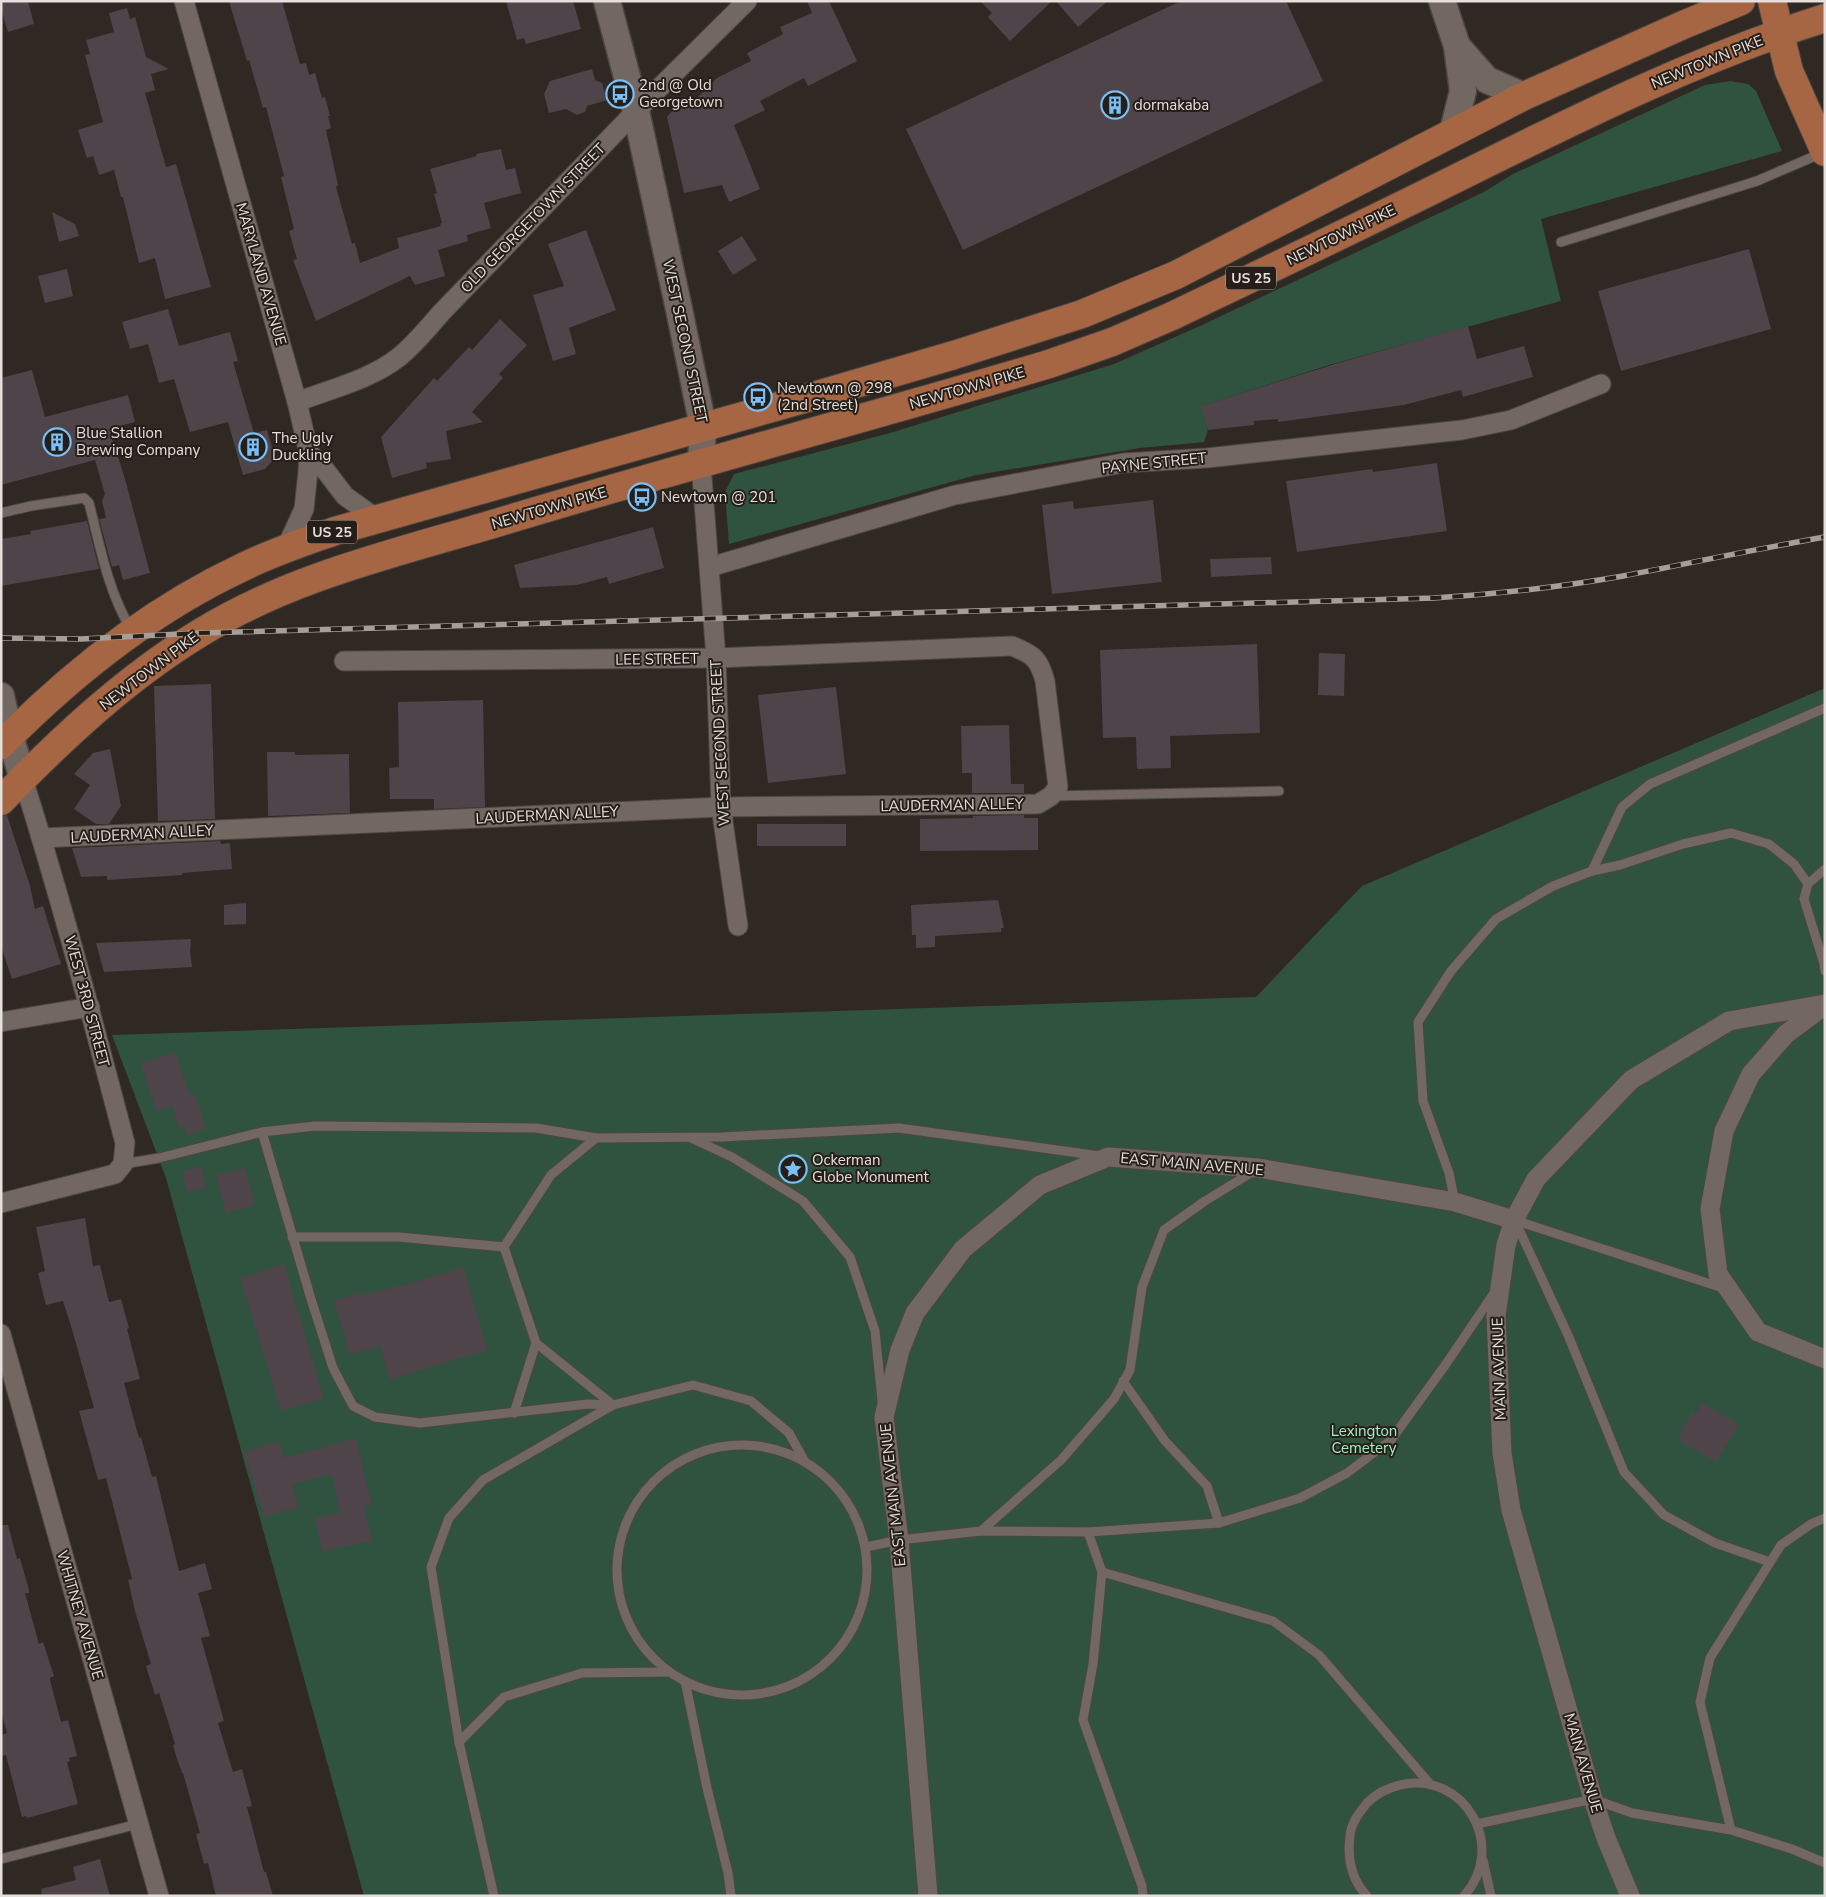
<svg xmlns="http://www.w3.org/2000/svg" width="1826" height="1897" viewBox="0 0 1826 1897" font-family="'Nunito Sans',sans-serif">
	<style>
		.green { fill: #30533f }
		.building { fill: #4e444a }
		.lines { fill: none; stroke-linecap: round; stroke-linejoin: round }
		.lane-casing { stroke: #4e4641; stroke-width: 11 }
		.street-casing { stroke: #4e4641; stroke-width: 21 }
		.secondary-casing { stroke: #4e4641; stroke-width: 29 }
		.primary-casing { stroke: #4e4641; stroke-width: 30 }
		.lane { stroke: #736861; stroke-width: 9 }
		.street { stroke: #736861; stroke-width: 19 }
		.secondary { stroke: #736861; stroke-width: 26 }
		.primary { stroke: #a66644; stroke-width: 28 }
		.rail-casing { stroke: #a59e99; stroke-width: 5.5 }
		.rail { stroke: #261e18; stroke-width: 4; stroke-dasharray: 11; stroke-linecap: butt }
		.labels { text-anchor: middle; stroke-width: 4; stroke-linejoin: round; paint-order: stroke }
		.shield { fill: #261e18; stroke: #aca6a1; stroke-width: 1 }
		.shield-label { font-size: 14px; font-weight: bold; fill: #e6e0dc }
		.street-label { font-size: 15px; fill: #e6e0dc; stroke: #261e18 }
		.poi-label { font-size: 15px; fill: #e6e0dc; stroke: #261e18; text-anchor: start }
		.park-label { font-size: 15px; fill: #a4f0c3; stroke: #261e18 }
	</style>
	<rect width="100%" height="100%" fill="#302822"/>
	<!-- green -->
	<g class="green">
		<path d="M 1730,81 L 1748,84 L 1756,91 L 1782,151 L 1541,219 L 1561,301 L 1329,365 L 1202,406 L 1208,430 L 1204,442 L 1140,448 L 976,475 L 729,544 L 725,492 L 734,474 L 890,433 L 1114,364 L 1200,326 L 1484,192 L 1513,174 L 1705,85 Z"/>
		<path d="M 1825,688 L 1825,1896 L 364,1896 L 166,1178 L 112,1035 L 1256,997 L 1362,886 Z"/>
	</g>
	<!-- building -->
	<g class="building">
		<path d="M 1,1 L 28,1 L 34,24 L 8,32 L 1,10 Z"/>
		<path d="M 229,1 L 282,1 L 300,64 L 306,63 L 309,75 L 315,73 L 322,98 L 325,97 L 330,116 L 328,116 L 331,128 L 326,130 L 338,185 L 336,187 L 352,244 L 355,243 L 360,263 L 399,248 L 397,238 L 441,226 L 440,224 L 442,223 L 434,194 L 437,193 L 430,169 L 477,156 L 476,154 L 501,149 L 506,170 L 515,168 L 521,193 L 484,203 L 491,228 L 467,235 L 468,241 L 438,250 L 445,276 L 415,285 L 410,276 L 316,321 L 293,260 L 297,259 L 289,231 L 294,229 L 281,177 L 284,176 L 266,107 L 263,108 L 249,60 L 247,61 Z"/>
		<path d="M 506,1 L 573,1 L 581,29 L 526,44 L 524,38 L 517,40 Z"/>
		<path d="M 807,1 L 829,1 L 857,61 L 808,86 L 804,78 L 760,101 L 765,110 L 734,125 L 760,189 L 729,202 L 722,185 L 684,193 L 667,117 L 683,98 L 692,103 L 717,78 L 751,61 L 747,53 L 783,34 L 780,27 L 812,13 Z"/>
		<path d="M 980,1 L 1052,1 L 1010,41 L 988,17 L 992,13 Z"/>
		<path d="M 1056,1 L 1108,1 L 1078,27 Z"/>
		<path d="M 1181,1 L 1286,1 L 1323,81 L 963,250 L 906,129 Z"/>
		<path d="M 127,8 L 130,19 L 135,17 L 146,57 L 169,69 L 151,74 L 155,90 L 145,93 L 166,167 L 176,164 L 211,287 L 165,299 L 155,258 L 139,263 L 123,197 L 121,197 L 114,170 L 99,175 L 93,156 L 87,158 L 78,130 L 103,122 L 85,55 L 90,54 L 86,40 L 114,32 L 109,13 Z"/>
		<path d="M 592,69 L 595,80 L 602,83 L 607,100 L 587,106 L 585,112 L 577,115 L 566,109 L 549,113 L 544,94 L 550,81 Z"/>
		<path d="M 52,212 L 75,224 L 79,236 L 59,242 Z"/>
		<path d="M 586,230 L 616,310 L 569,328 L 576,354 L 553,361 L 533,295 L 564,286 L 548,244 Z"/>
		<path d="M 742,236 L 757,260 L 733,275 L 718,251 Z"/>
		<path d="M 1749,249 L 1771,329 L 1621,371 L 1598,291 Z"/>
		<path d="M 67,269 L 73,296 L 45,303 L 38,276 Z"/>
		<path d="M 168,309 L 179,346 L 230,332 L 238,361 L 233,362 L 254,433 L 267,430 L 275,458 L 265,469 L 243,475 L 228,422 L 190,432 L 174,379 L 159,383 L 148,344 L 130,349 L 122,322 Z"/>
		<path d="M 500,319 L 527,345 L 499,374 L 503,378 L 472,412 L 483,422 L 446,431 L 451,459 L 426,463 L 427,468 L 392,478 L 381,437 L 434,378 L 437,381 L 469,347 L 472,350 Z"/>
		<path d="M 1468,326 L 1477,359 L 1524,346 L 1533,377 L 1463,397 L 1461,390 L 1404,405 L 1278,422 L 1278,419 L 1254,421 L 1254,425 L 1208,430 L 1201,406 L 1335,364 Z"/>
		<path d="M 32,370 L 45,417 L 128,395 L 135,422 L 109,429 L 125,479 L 150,573 L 123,580 L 119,565 L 112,567 L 99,519 L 106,518 L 102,501 L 105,494 L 95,460 L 1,485 L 1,378 Z"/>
		<path d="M 1437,463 L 1447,531 L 1297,552 L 1286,481 L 1372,469 L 1373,472 Z"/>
		<path d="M 1153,500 L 1162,582 L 1052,594 L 1042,505 L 1073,501 L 1074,509 Z"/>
		<path d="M 87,521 L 99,569 L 1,586 L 1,539 L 31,534 L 30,531 Z"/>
		<path d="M 653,527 L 664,568 L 609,584 L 607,577 L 577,585 L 520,588 L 514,565 Z"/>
		<path d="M 1271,557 L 1272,574 L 1211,577 L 1210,559 Z"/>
		<path d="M 1257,644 L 1260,733 L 1170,736 L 1171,768 L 1137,769 L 1136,737 L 1103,738 L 1100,650 Z"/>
		<path d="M 1319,653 L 1345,654 L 1344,696 L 1318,695 Z"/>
		<path d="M 211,684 L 215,819 L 158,821 L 154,686 Z"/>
		<path d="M 836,687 L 846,774 L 768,783 L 758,695 Z"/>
		<path d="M 483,700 L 485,807 L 434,809 L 434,799 L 390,799 L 389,768 L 399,767 L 398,702 Z"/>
		<path d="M 1009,725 L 1011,784 L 1024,784 L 1024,793 L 972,793 L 972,773 L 962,773 L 961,726 Z"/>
		<path d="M 110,749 L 121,806 L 109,824 L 96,824 L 74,809 L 90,785 L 74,774 L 93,753 Z"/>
		<path d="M 267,752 L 295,752 L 295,755 L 349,754 L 350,813 L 268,816 Z"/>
		<path d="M 7,815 L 30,886 L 35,909 L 43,906 L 61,964 L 12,979 L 1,946 L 1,816 Z"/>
		<path d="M 1024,815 L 1024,818 L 1038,818 L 1038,850 L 920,851 L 920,819 L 973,818 L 973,816 Z"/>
		<rect x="757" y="824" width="89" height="22"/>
		<path d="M 220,841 L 221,844 L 230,843 L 232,869 L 182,873 L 182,875 L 107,880 L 107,876 L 81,877 L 72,848 Z"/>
		<path d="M 998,900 L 1004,928 L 1001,928 L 1001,932 L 935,936 L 935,947 L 916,948 L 916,935 L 912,935 L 911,905 Z"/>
		<path d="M 246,903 L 246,924 L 224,925 L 224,905 Z"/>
		<path d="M 191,939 L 190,952 L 192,967 L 104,972 L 96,943 Z"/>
		<path d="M 176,1052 L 189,1095 L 195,1093 L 206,1129 L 187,1135 L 185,1126 L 179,1128 L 172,1106 L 156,1111 L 141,1063 Z"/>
		<path d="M 202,1167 L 206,1188 L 186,1191 L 183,1171 Z"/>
		<path d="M 245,1168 L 255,1205 L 226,1213 L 216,1175 Z"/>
		<path d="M 85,1218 L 93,1266 L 100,1265 L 109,1302 L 121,1299 L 129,1328 L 127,1329 L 140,1379 L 124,1383 L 139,1438 L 141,1437 L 152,1477 L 156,1476 L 179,1571 L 205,1563 L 212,1589 L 198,1593 L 210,1636 L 201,1638 L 224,1721 L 218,1723 L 233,1772 L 242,1769 L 252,1806 L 247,1807 L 264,1872 L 266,1872 L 273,1896 L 216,1896 L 208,1863 L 204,1864 L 196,1834 L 200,1833 L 183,1773 L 182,1773 L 176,1756 L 173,1745 L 175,1744 L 159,1693 L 155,1695 L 146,1666 L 151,1664 L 135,1611 L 128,1580 L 132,1579 L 106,1478 L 98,1480 L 79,1411 L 94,1408 L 71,1326 L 63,1301 L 46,1305 L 38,1273 L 45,1271 L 36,1227 Z"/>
		<path d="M 284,1264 L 324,1398 L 281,1411 L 240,1278 Z"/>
		<path d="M 464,1267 L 487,1351 L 459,1358 L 390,1380 L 380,1346 L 350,1355 L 334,1301 L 363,1292 L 364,1295 L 401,1285 L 402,1286 Z"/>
		<path d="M 1702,1403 L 1739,1424 L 1716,1462 L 1678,1440 L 1692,1411 L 1696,1414 Z"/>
		<path d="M 356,1438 L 372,1505 L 364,1506 L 372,1541 L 322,1551 L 315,1518 L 340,1513 L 332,1474 L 292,1485 L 299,1507 L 264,1517 L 244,1452 L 279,1441 L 284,1458 Z"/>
		<path d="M 1,1525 L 8,1525 L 17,1559 L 20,1558 L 29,1590 L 29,1593 L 25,1593 L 39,1644 L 43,1642 L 54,1676 L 50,1678 L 50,1680 L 61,1722 L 68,1720 L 77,1756 L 69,1758 L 70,1761 L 67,1762 L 78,1804 L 27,1818 L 26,1816 L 22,1817 L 6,1755 L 1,1756 L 1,1735 L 7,1733 L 1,1711 Z"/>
		<path d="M 100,1859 L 110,1896 L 42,1896 L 41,1889 L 76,1880 L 73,1867 Z"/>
	</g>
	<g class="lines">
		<!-- lane casing -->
		<g class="lane-casing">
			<g id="lane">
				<path d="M 1561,242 L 1757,181 L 1822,153"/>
				<path d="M 1,513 L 31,506 L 84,498 L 89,503 C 100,546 108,592 132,631"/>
				<path d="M 1051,796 L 1279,791"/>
				<path d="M 1825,869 L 1808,884 L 1804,899 L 1824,964 L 1825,971"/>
				<path d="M 1592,871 L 1620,865 L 1683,844 L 1731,833 L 1769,844 L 1794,864 L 1808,884"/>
				<path d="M 262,1132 L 311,1299 L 333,1368 L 353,1406 L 375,1417 L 420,1423 L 588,1404 L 613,1405"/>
				<path d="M 691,1138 L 732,1157 L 803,1201 L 850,1257 L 875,1331 L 882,1400"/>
				<path d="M 123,1164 L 159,1158 L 262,1132 L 315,1126 L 536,1128 L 596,1138"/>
				<path d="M 1455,1202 L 1449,1173 L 1423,1101 L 1418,1022 L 1451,971 L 1496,919 L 1553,886 L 1592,871 L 1622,807 L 1650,784 L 1825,708"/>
				<path d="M 1514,1220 L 1726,1289"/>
				<path d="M 1516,1223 L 1568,1335 L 1624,1472 L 1664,1515 L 1715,1543 L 1770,1562"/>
				<path d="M 292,1237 L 399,1237 L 504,1247"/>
				<path d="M 1123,1381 L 1165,1441 L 1207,1486 L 1219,1523"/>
				<path d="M 613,1405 L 536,1343 L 504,1247 L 551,1175 L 596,1138 L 722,1137 L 899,1128 L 1100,1156"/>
				<path d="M 514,1413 L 536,1343"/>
				<circle cx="742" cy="1570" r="125"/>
				<path d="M 981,1531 L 1061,1460 L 1114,1399 L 1130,1370 L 1142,1287 L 1164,1230 L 1205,1201 L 1254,1171"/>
				<path d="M 1088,1532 L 1102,1572 L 1093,1664 L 1083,1720 L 1142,1886 L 1143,1896"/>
				<path d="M 866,1547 L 899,1540 L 981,1531 L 1088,1532 L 1219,1523 L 1300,1498 L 1347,1473 L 1391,1440 L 1446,1364 L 1494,1293"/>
				<path d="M 1102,1572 L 1273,1621 L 1319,1655 L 1430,1784"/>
				<path d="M 685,1681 L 707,1788 L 728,1873 L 731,1896"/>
				<path d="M 459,1742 L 504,1697 L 582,1673 L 669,1672"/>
				<path d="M 1477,1824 L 1593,1799 L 1632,1813 L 1731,1830 L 1792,1849 L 1825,1863"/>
				<path d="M 1731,1830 L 1700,1702 L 1710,1658 L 1781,1545 L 1811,1524 L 1825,1518"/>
				<path d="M 1,1859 L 138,1824"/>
				<path d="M 1483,1860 L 1491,1896"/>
				<path d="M 494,1896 L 459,1742 L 431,1567 L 449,1518 L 483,1480 L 613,1405 L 693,1385 L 751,1401 L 789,1433 L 804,1460"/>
				<path d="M 1367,1896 C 1351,1879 1347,1859 1350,1836 C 1351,1823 1359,1813 1367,1803 C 1376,1794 1387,1788 1400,1785 C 1465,1770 1508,1847 1464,1896"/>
			</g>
		</g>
		<!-- street casing -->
		<g class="street-casing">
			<g id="street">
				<path d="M 184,1 L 297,402 L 309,453 L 308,471 L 304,509 L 286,548"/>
				<path d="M 297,402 C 330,389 370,380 399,357 C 415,344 428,328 441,313 L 636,111 L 747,1"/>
				<path d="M 309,453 L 322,466 L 345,496 L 377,519"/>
				<path d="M 701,464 L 716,658 L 721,807 L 738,926"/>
				<path d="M 710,567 L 955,495 L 1123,463 L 1207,458 L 1462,430 L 1511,420 L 1601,384"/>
				<path d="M 41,838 L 721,807 L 1038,804 L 1051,796 L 1058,787 L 1045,681 C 1039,659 1034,655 1012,646 L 716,658 L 344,661"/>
				<path d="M 1824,1006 L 1786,1034 L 1751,1074 L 1724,1131 L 1710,1209 L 1718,1274 L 1758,1332 L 1825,1359"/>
				<path d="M 1,1022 L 90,1007"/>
				<path d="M 1,1203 L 115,1174 L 123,1164 L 125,1143 C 93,1021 61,899 23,779"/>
				<path d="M 1,1334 L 159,1896"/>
				<path d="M 928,1896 L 899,1540 L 884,1417 L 900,1350 L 915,1313 L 963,1249 L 1040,1185 L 1108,1157 L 1258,1168 L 1455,1202 L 1514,1220"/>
				<path d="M 1630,1896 L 1606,1838 L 1593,1799 L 1511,1510 L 1502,1453 L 1496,1316 L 1506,1245 L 1514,1220 L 1536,1179 L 1631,1080 L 1729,1021 L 1825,1004"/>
			</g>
		</g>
		<!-- secondary casing -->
		<g class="secondary-casing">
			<g id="secondary">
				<path d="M 607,1 L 636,111 L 679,309 L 703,426 L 701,464"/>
				<path d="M 1442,1 L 1457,46 L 1463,91 L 1453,131"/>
				<path d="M 1457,46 L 1487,80 L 1524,96"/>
				<path d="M 1,696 L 10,736 L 23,779"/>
			</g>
		</g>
		<!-- primary casing -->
		<g class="primary-casing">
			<g id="primary">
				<path d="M 1772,1 L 1789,71 L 1825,152"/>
				<path d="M 1,745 C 71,674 153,609 243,567 C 273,552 304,542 335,531 L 807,398 L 954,355 L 1082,314 L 1176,275 L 1524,96 L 1683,25 L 1741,1"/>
				<path d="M 1,801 C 61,739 126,678 200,633 C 292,576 400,552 503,521 C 685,466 868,418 1049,364 L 1112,342 L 1172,316 C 1268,270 1365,224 1461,176 C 1580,117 1698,58 1825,18"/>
			</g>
		</g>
		<!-- lane -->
		<use href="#lane" class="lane"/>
		<!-- street -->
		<use href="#street" class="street"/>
		<!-- secondary -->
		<use href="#secondary" class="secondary"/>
		<!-- primary -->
		<use href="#primary" class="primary"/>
		<!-- rail casing -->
		<g class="rail-casing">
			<path id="rail" d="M 1,638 L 81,639 L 200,633 L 1434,598 C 1498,594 1561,587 1623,576 C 1690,563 1757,549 1825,537"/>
		</g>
		<!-- rail -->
		<use href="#rail" class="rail"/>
	</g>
	<!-- icons -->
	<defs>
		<g id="bus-ring" transform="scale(1.4375)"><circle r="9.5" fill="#261e18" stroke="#79bff8" stroke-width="1.5"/><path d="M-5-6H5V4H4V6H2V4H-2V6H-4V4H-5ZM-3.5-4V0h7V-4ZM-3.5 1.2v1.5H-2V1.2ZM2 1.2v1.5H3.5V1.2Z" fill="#79bff8"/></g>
		<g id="building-ring" transform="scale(1.4375)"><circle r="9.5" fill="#261e18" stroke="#79bff8" stroke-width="1.5"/><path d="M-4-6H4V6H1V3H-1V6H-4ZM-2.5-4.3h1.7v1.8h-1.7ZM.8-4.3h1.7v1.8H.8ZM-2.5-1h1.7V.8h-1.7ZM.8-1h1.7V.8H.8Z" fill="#79bff8"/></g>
		<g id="sight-ring" transform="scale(1.4375)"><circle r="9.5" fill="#261e18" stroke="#79bff8" stroke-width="1.5"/><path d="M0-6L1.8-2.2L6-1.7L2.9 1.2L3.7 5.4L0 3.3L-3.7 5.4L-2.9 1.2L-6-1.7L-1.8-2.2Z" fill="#79bff8"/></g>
	</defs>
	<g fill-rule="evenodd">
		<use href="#bus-ring" x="620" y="94"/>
		<use href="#building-ring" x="1115" y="105"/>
		<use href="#bus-ring" x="758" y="397"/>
		<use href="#building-ring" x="57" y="442"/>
		<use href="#building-ring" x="253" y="447"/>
		<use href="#bus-ring" x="642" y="497"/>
		<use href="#sight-ring" x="793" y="1169"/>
	</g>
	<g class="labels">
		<!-- shield labels -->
		<g class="shield">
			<rect x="1226" y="266.5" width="50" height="23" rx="4"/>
			<rect x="307" y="520.5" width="50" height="23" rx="4"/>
		</g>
		<g class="shield-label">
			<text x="1251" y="283">US 25</text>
			<text x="332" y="537">US 25</text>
		</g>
		<!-- street labels -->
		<g class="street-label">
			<text transform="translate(1707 62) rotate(-22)" y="5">NEWTOWN PIKE</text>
			<text transform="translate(533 218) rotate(-46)" y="5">OLD GEORGETOWN STREET</text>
			<text transform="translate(1341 235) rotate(-26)" y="5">NEWTOWN PIKE</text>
			<text transform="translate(261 274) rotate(74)" y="5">MARYLAND AVENUE</text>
			<text transform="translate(685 341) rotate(78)" y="5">WEST SECOND STREET</text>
			<text transform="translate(967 388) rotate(-16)" y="5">NEWTOWN PIKE</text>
			<text transform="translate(1154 463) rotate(-6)" y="5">PAYNE STREET</text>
			<text transform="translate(549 508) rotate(-16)" y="5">NEWTOWN PIKE</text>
			<text transform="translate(657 659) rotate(-1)" y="5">LEE STREET</text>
			<text transform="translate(149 671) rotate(-37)" y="5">NEWTOWN PIKE</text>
			<text transform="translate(720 743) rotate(-93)" y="5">WEST SECOND STREET</text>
			<text transform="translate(952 805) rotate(-1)" y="5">LAUDERMAN ALLEY</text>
			<text transform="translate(547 815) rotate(-3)" y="5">LAUDERMAN ALLEY</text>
			<text transform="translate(142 834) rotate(-3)" y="5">LAUDERMAN ALLEY</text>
			<text transform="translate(87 1001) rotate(75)" y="5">WEST 3RD STREET</text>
			<text transform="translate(1192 1164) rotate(5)" y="5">EAST MAIN AVENUE</text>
			<text transform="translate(1499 1369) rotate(-92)" y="5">MAIN AVENUE</text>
			<text transform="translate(893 1495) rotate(-96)" y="5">EAST MAIN AVENUE</text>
			<text transform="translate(80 1615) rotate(74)" y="5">WHITNEY AVENUE</text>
			<text transform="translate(1583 1763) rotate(74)" y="5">MAIN AVENUE</text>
		</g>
		<!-- poi labels -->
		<g class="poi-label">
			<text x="639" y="90">2nd @ Old<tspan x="639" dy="17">Georgetown</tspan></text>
			<text x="1134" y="110">dormakaba</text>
			<text x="777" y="393">Newtown @ 298<tspan x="777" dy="17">(2nd Street)</tspan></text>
			<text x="76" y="438">Blue Stallion<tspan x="76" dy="17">Brewing Company</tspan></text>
			<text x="272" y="443">The Ugly<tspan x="272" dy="17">Duckling</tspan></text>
			<text x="661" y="502">Newtown @ 201</text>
			<text x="812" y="1165">Ockerman<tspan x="812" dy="17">Globe Monument</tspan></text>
		</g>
		<!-- park labels -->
		<g class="park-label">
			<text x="1364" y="1436">Lexington<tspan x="1364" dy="17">Cemetery</tspan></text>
		</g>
	</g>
	<!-- border -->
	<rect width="1826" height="1897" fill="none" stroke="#e6e0dc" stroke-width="5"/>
</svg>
